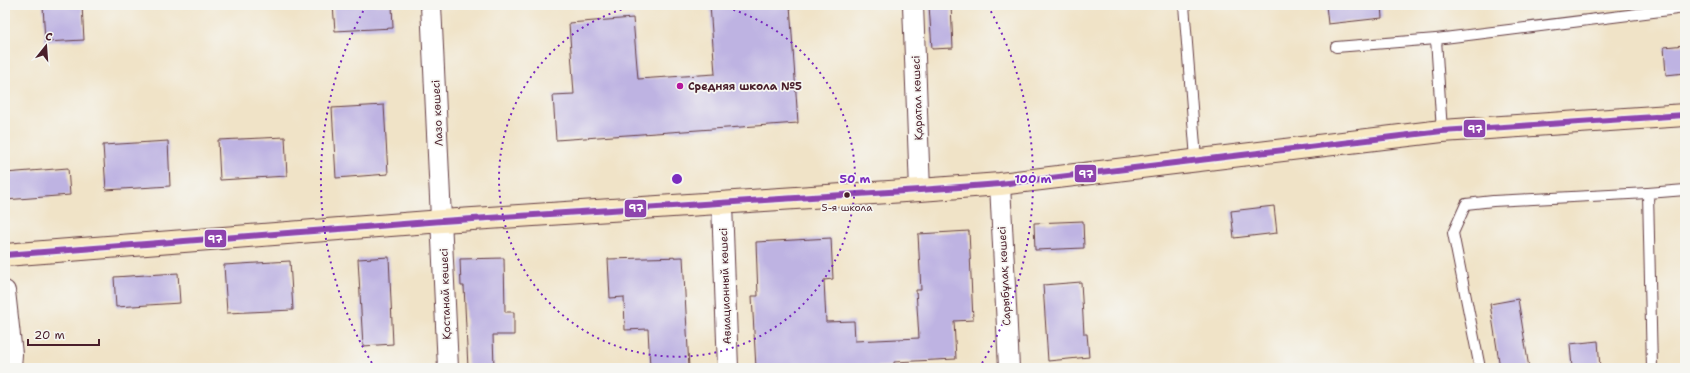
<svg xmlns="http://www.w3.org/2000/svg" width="1690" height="373" viewBox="0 0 1690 373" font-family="'Shantell Sans',sans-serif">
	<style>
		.building { fill: #beb3e2 }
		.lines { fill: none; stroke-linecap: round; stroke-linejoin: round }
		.lane-casing { stroke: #633c42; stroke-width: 12 }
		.street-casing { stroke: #633c42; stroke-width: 22 }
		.secondary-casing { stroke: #633c42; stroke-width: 24 }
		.lane { stroke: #fff; stroke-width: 10 }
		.street { stroke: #fff; stroke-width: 20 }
		.secondary { stroke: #f8e8c3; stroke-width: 22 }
		.bus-1-casing { stroke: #f6f6f2; stroke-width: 9 }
		.bus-1 { stroke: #8e44ad; stroke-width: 6 }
		.ring { fill: none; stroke: #7b2cbf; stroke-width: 2; stroke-dasharray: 2 4 }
		.poi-dot { fill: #b5179e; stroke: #f6f6f2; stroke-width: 1.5 }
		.bus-dot { fill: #4a1f2b; stroke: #f6f6f2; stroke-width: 1.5 }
		.labels { text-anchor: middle; stroke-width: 3.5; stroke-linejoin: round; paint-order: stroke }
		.bus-label { font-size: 10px; fill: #4a1f2b; stroke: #f6f6f2 }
		.poi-label { font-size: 11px; font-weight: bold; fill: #4a1f2b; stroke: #f6f6f2; text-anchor: start }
		.street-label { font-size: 11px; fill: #4a1f2b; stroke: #f6f6f2 }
		.centre { fill: #7b2cbf; stroke: #f6f6f2; stroke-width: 2 }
		.ring-label { font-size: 12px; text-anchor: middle; font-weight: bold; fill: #7b2cbf; stroke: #f6f6f2; stroke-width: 3.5; stroke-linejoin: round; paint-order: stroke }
		.line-badge { stroke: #f6f6f2; stroke-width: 1.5 }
		.badge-label { font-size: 11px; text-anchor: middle; font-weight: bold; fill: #fff }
	</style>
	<rect width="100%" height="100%" fill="#f6f6f2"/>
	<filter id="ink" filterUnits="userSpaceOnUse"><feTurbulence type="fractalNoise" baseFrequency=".025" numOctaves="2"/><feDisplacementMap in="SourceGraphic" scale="8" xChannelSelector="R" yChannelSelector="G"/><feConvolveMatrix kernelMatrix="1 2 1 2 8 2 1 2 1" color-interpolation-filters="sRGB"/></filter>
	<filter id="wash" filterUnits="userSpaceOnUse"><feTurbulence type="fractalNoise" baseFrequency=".012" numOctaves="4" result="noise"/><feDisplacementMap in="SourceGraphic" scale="16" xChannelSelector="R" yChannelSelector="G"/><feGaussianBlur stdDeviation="0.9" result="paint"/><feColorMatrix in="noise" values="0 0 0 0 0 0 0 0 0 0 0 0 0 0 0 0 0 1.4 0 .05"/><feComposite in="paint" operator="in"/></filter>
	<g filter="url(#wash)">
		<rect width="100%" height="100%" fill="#f0e3c7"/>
		<g id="blocks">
			<!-- building -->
			<g class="building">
				<path d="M 43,5 L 82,5 L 84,40 L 45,42 Z"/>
				<path d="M 333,5 L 392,5 L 393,28 L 335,31 Z"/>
				<path d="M 710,5 L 790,5 L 798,123 L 556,140 L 553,95 L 574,94 L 569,23 L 633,18 L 638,79 L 715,74 Z"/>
				<path d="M 929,5 L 951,5 L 953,48 L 932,49 Z"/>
				<path d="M 1326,5 L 1381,5 L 1382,18 L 1328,24 Z"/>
				<path d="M 1685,45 L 1685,73 L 1666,75 L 1664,47 Z"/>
				<path d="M 384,105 L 388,174 L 336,178 L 332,108 Z"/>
				<path d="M 285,137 L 287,176 L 220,180 L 218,140 Z"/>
				<path d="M 168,141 L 170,186 L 106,190 L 103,145 Z"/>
				<path d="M 68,168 L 70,195 L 5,200 L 5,173 Z"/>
				<path d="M 1274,206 L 1277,233 L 1234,238 L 1231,211 Z"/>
				<path d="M 1083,221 L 1084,248 L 1035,250 L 1034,223 Z"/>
				<path d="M 969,231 L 973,320 L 954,321 L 956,359 L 894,362 L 894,366 L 844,368 L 756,368 L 752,296 L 758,296 L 756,242 L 831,238 L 833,279 L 824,280 L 826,322 L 854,321 L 855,341 L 919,338 L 916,290 L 921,290 L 918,234 Z"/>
				<path d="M 389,257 L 393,344 L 363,346 L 358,259 Z"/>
				<path d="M 683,257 L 689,368 L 650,368 L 648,329 L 625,330 L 624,297 L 610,298 L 608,259 Z"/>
				<path d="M 504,258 L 505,312 L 514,312 L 514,335 L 493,335 L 494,368 L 468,368 L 464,286 L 461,286 L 460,259 Z"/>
				<path d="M 290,261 L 293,310 L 227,313 L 224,265 Z"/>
				<path d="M 178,273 L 180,303 L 116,307 L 114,277 Z"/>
				<path d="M 1081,282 L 1084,334 L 1087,334 L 1089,357 L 1048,361 L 1043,285 Z"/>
				<path d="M 1518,299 L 1529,368 L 1500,368 L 1490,304 Z"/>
				<path d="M 1598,341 L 1600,368 L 1572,368 L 1570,344 Z"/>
			</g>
		</g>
	</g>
	<g filter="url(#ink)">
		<use href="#blocks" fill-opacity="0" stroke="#633c42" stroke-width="1"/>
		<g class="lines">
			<!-- lane casing -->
			<g class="lane-casing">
				<g id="lane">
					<path d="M 1184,5 L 1196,159"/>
					<path d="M 1436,39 L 1442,131"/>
					<path d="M 1336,47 L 1436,39 L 1685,8"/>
					<path d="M 1480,368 L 1453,233 L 1466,204 L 1493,201 L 1648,193"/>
					<path d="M 1652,368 L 1648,193 L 1685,190"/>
				</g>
			</g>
			<!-- street casing -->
			<g class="street-casing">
				<g id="street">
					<path d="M 431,5 L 448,368"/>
					<path d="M 913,5 L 920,190"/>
					<path d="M 1000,184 L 1009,368"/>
					<path d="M 722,204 L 728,368"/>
					<path d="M 5,291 L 12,354 L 11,368"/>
				</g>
			</g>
			<!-- secondary casing -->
			<g class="secondary-casing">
				<path id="secondary" d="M 5,255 L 442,221 L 920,190 L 1000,184 L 1442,131 L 1685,115"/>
			</g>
			<!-- lane -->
			<use href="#lane" class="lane"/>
			<!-- street -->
			<use href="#street" class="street"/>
			<!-- secondary -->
			<use href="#secondary" class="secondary"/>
			<!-- bus-1 casing -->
			<g class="bus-1-casing">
				<path id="bus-1" d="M 5,255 L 442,221 L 920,190 L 1000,184 L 1442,131 L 1685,115"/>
			</g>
			<!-- bus-1 -->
			<use href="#bus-1" class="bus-1"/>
		</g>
	</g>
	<!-- distance rings -->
	<g class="ring">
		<path d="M716 5A178 178 0 1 1 638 5"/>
		<path d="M375 368A356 356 0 0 1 366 6M988 6A356 356 0 0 1 979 368"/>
	</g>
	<!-- markers -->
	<circle class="poi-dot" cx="680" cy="86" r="4"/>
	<circle class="bus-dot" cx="847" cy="195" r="3.5"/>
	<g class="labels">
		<!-- bus labels -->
		<g class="bus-label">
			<text x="847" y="211">5-я школа</text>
		</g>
		<!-- poi labels -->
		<g class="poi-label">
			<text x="688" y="90">Средняя школа №5</text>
		</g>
		<!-- street labels -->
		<g class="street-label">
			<text transform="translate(917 98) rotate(-92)" y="4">Қаратал көшесі</text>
			<text transform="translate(437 113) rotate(-93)" y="4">Лазо көшесі</text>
			<text transform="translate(1004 276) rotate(-93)" y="4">Сарыбұлақ көшесі</text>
			<text transform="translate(725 286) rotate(-92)" y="4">Авиационный көшесі</text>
			<text transform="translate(445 294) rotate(-92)" y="4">Қостанай көшесі</text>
		</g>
	</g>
	<circle cx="677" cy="179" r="6" class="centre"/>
	<g class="ring-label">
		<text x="855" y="183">50 m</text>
		<text x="1033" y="183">100 m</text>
	</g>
	<g class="line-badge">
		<rect x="1463" y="119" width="23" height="19" rx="4" fill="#8e44ad"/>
		<rect x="1074" y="164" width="23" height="19" rx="4" fill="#8e44ad"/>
		<rect x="624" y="199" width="23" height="19" rx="4" fill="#8e44ad"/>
		<rect x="204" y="229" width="23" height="19" rx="4" fill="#8e44ad"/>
	</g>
	<g class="badge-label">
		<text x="1475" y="133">97</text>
		<text x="1086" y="178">97</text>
		<text x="636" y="212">97</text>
		<text x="215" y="243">97</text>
	</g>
	<!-- margin -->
	<rect width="1690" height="373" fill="none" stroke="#f6f6f2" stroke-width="20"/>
	<!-- north arrow -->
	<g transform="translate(46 46) rotate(17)" stroke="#f6f6f2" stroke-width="3" paint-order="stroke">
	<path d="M0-3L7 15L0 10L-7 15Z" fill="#4a1f2b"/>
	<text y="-6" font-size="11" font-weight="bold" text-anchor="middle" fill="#4a1f2b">С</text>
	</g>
	<!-- scale -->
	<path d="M28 339v6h71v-6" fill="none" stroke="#4a1f2b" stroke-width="2"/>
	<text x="34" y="339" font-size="12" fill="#4a1f2b" stroke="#f6f6f2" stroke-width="3" paint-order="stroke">20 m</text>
</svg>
